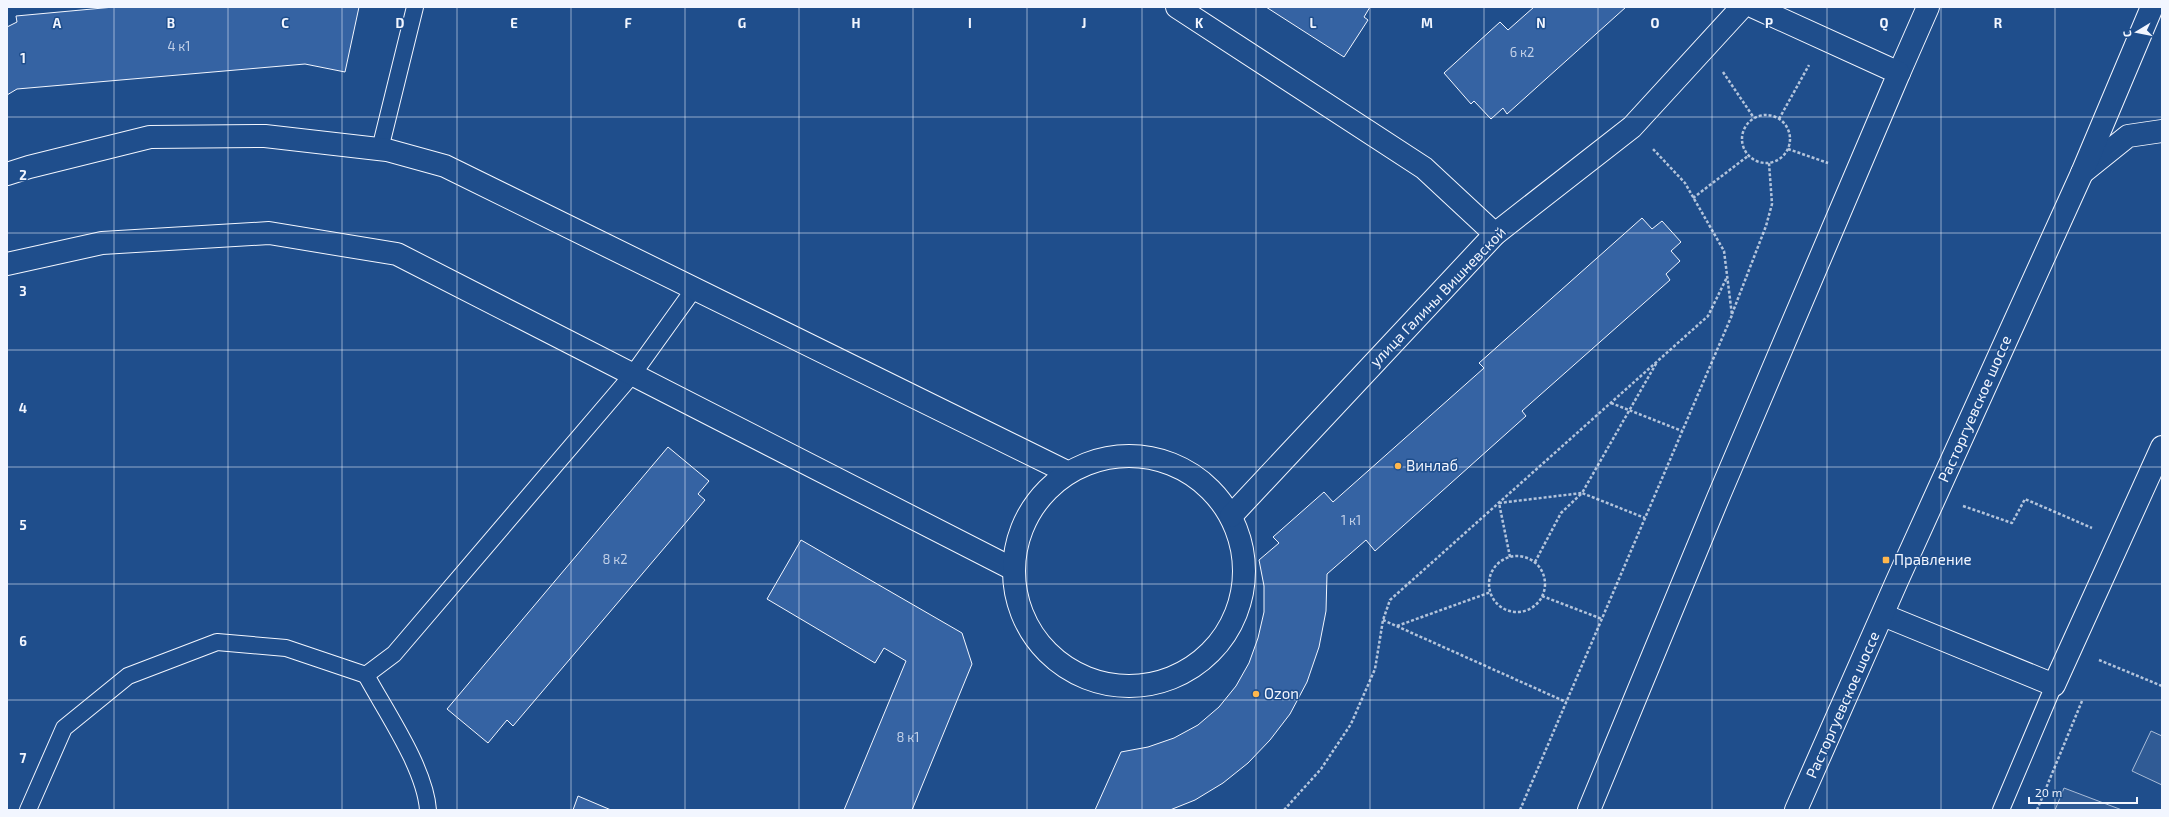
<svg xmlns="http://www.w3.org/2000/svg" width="2169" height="817" viewBox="0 0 2169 817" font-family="'Exo 2',sans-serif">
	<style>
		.parking { fill: #305b95; stroke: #a8bbd7 }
		.building { fill: #3563a3; stroke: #f2f6ff }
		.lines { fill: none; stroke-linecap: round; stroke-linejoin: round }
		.service-casing { stroke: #f2f6ff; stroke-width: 18 }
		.minor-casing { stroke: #f2f6ff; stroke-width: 24 }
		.secondary-casing { stroke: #f2f6ff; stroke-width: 24 }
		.path { stroke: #b3c4dc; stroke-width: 2.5; stroke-dasharray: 3 2; stroke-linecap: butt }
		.service { stroke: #1f4e8c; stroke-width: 16 }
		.minor { stroke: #1f4e8c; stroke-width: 22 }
		.secondary { stroke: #1f4e8c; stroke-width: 22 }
		.grid { fill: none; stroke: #f2f6ff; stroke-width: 1; stroke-opacity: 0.55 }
		.poi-dot { fill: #ffb74d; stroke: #1f4e8c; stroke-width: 1.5 }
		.labels { text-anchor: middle; stroke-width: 3; stroke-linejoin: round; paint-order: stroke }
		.number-label { font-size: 13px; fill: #c3d1e8 }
		.street-label { font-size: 15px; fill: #f2f6ff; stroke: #1f4e8c }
		.poi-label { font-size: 15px; fill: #f2f6ff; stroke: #1f4e8c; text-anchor: start }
		.grid-label { font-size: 13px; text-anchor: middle; font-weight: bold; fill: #f2f6ff; stroke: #1f4e8c; stroke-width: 3; stroke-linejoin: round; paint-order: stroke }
	</style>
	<rect width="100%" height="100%" fill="#1f4e8c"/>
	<!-- parking -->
	<g class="parking">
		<path d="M 2151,731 L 2162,736 L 2162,785 L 2132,771 Z"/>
		<path d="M 2064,788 L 2122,810 L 2055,810 Z"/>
	</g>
	<!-- building -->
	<g class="building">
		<path d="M 114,7 L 359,7 L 345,72 L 305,64 L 17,89 L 7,95 L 7,27 L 17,22 L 16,16 Z"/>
		<path d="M 1266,7 L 1370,7 L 1364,17 L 1368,20 L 1344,57 Z"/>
		<path d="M 1534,7 L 1626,7 L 1507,114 L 1503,108 L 1491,119 L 1474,101 L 1471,104 L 1444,73 L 1500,22 L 1508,30 Z"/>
		<path d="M 1642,218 L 1652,229 L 1662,221 L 1681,242 L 1671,251 L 1680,261 L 1666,274 L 1670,280 L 1522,411 L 1526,416 L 1375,551 L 1366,540 L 1327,574 L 1326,611 L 1319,647 L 1307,682 L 1290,714 L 1270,740 L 1248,763 L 1223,783 L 1195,800 L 1170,810 L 1095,810 L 1121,752 L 1148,747 L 1174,738 L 1198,725 L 1219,707 L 1236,686 L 1249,663 L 1258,638 L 1264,612 L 1264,586 L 1259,560 L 1279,543 L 1273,537 L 1324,492 L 1333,502 L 1484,368 L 1479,363 Z"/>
		<path d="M 668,447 L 709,481 L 698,494 L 705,500 L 513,726 L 507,720 L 488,743 L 447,709 Z"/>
		<path d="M 801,540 L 962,633 L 972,664 L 912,810 L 844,810 L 906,661 L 884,648 L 875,663 L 767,599 Z"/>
		<path d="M 578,796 L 611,810 L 573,810 Z"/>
	</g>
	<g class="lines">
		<!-- service casing -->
		<g class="service-casing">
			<g id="service">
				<path d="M 380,149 L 415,7"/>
				<path d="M 366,675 C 386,712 425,768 428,810"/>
				<path d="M 28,810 L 64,728 L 128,676 L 217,642 L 286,648 L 366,675 L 394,654 L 633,374 L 694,289"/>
				<path d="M 2001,810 L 2054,685"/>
			</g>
		</g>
		<!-- minor casing -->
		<g class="minor-casing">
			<g id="minor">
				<path d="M 1177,7 L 1424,168 L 1495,234"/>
				<path d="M 1899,73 L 1928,7"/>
				<path d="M 2082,173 L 2128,136 L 2162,131"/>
				<path d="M 7,174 L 29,167 L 150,137 L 265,136 L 387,150 L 445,166 L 1067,472"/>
				<path d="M 7,264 L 102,243 L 269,233 L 397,254 L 1013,569"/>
				<circle cx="1129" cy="571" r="115"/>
				<path d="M 1231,516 L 1495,234 L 1632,127 L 1742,7"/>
				<path d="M 1883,615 L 2054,685 L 2162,447"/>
				<path d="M 1589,810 L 1718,498 L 1899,73 L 1754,7"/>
			</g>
		</g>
		<!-- secondary casing -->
		<g class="secondary-casing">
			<path id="secondary" d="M 1796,810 L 1897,581 L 2082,173 L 2152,7"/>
		</g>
		<!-- path -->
		<g class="path">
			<path d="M 1723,72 L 1754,118"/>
			<circle cx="1766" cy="139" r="24"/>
			<path d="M 1779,119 L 1809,65"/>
			<path d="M 1788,149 L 1828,163"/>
			<path d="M 1693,198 L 1748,156"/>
			<path d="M 1732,314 L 1766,226 L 1772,204 L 1769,163"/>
			<path d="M 1611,403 L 1682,431"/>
			<path d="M 1963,506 L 2012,523 L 2025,499 L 2092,528"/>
			<circle cx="1517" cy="584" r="28"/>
			<path d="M 1510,557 L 1499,503 L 1582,493 L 1657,362"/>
			<path d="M 1535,562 L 1561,513 L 1582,493 L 1645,518"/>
			<path d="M 1542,596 L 1602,619"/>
			<path d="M 1383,620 L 1566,702"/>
			<path d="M 1397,626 L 1491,592"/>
			<path d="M 2099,660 L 2162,686"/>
			<path d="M 1284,810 L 1321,769 L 1351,724 L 1375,669 L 1383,620 L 1390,600 L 1708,316 L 1727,277"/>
			<path d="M 1520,810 L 1732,315 L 1724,251 L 1685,183 L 1653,149"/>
			<path d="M 2037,810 L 2082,701"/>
		</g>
		<!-- service -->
		<use href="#service" class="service"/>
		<!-- minor -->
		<use href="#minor" class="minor"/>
		<!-- secondary -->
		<use href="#secondary" class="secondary"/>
	</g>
	<!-- grid -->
	<path class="grid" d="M 114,7 L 114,810M 228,7 L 228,810M 342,7 L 342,810M 457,7 L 457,810M 571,7 L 571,810M 685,7 L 685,810M 799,7 L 799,810M 913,7 L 913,810M 1027,7 L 1027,810M 1142,7 L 1142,810M 1256,7 L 1256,810M 1370,7 L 1370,810M 1484,7 L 1484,810M 1598,7 L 1598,810M 1712,7 L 1712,810M 1827,7 L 1827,810M 1941,7 L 1941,810M 2055,7 L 2055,810M 7,117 L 2162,117M 7,233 L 2162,233M 7,350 L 2162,350M 7,467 L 2162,467M 7,584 L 2162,584M 7,700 L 2162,700"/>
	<!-- markers -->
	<g class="poi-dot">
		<circle cx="1398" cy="466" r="4"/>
		<rect x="1882" y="556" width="8" height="8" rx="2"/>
		<circle cx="1256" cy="694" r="4"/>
	</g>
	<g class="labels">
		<!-- number labels -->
		<g class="number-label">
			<text x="179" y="51">4 к1</text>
			<text x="1522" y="57">6 к2</text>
			<text x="1351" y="525">1 к1</text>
			<text x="615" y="564">8 к2</text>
			<text x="908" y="742">8 к1</text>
		</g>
		<!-- street labels -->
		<g class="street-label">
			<text transform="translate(1438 297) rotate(-46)" y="5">улица Галины Вишневской</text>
			<text transform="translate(1975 409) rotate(-66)" y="5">Расторгуевское шоссе</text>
			<text transform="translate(1843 705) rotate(-66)" y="5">Расторгуевское шоссе</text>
		</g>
		<!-- poi labels -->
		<g class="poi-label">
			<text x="1406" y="471">Винлаб</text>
			<text x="1894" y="565">Правление</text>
			<text x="1264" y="699">Ozon</text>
		</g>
	</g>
	<g class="grid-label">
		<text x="57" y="28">A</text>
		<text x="171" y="28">B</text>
		<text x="285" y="28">C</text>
		<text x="400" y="28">D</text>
		<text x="514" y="28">E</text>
		<text x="628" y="28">F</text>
		<text x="742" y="28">G</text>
		<text x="856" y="28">H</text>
		<text x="970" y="28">I</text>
		<text x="1084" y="28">J</text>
		<text x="1199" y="28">K</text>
		<text x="1313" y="28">L</text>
		<text x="1427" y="28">M</text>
		<text x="1541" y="28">N</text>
		<text x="1655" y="28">O</text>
		<text x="1769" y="28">P</text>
		<text x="1884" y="28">Q</text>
		<text x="1998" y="28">R</text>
		<text x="23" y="63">1</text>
		<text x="23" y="180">2</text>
		<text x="23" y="296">3</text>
		<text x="23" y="413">4</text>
		<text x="23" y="530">5</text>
		<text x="23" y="646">6</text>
		<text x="23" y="763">7</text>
	</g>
	<!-- border -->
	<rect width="2169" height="817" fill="none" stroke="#f2f6ff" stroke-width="16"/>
	<!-- north arrow -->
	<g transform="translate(2137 32) rotate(260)" stroke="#1f4e8c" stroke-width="3" paint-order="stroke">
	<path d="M0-3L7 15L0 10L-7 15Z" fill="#f2f6ff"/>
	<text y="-6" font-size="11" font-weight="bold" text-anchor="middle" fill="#f2f6ff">С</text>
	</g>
	<!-- scale -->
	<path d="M2029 797v6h108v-6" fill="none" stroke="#f2f6ff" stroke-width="2"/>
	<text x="2035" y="797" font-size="12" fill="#f2f6ff" stroke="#1f4e8c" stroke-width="3" paint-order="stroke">20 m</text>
</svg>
